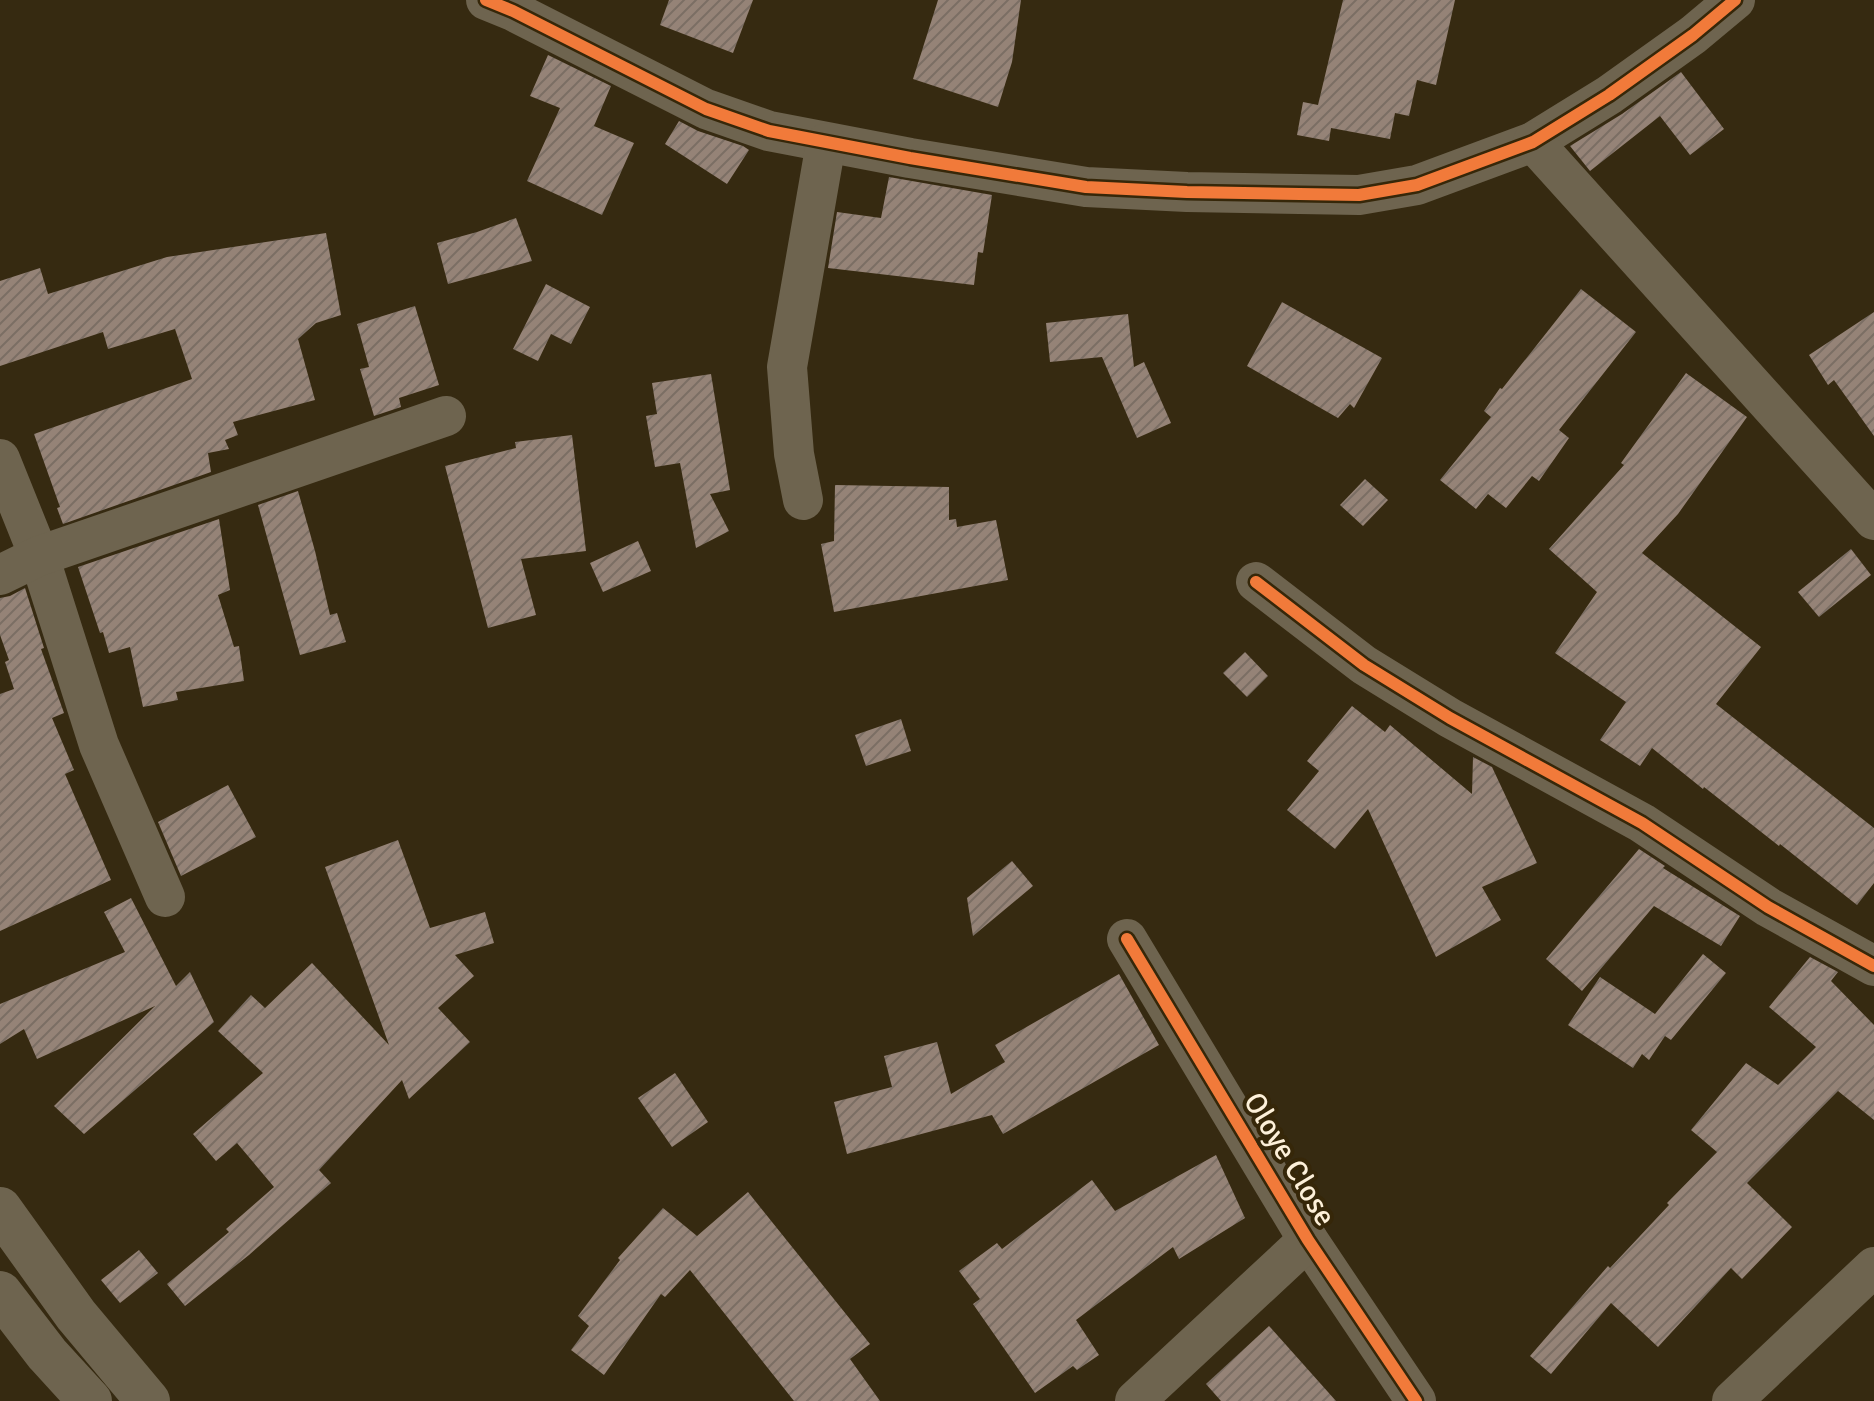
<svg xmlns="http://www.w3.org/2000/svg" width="1874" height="1401" viewBox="0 0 1874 1401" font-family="Signika,sans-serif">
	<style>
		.building { fill: url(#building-hatch) }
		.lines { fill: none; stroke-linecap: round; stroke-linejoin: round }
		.street { stroke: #6e644f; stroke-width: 40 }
		.secondary { stroke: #6e644f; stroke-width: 44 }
		.cycleway-casing { stroke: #362709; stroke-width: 17 }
		.cycleway { stroke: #f17a3a; stroke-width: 12 }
		.labels { text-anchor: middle; stroke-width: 8; stroke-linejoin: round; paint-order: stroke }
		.street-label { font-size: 30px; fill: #fdf0d9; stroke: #362709 }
	</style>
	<defs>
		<pattern id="building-hatch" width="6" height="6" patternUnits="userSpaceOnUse" patternTransform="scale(2)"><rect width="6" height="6" fill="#958377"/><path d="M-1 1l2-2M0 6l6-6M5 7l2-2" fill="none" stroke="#7b6e64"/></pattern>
	</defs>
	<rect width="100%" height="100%" fill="#362a11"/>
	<!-- building -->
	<g class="building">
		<path d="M 669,0 L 753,0 L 733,53 L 660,25 Z"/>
		<path d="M 938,0 L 1021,0 L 1012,62 L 998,107 L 913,79 Z"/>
		<path d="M 1343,0 L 1455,0 L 1436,85 L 1417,80 L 1409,116 L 1395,113 L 1390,139 L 1331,128 L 1329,141 L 1297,135 L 1303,102 L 1318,105 Z"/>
		<path d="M 548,55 L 611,86 L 594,126 L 634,143 L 602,215 L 527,181 L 560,108 L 530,96 Z"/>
		<path d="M 1681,72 L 1724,129 L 1690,155 L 1660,116 L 1590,171 L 1570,146 L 1622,114 Z"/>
		<path d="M 679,121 L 698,131 L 743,146 L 749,150 L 727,184 L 665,144 Z"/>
		<path d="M 889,177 L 992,195 L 983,253 L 978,252 L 974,285 L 828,268 L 837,212 L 881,218 Z"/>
		<path d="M 516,218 L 532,261 L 448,284 L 437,243 L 477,232 Z"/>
		<path d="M 326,233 L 341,315 L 316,323 L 298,339 L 315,400 L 233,422 L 238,435 L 225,440 L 229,449 L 208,453 L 211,472 L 63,524 L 57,508 L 60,507 L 34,434 L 192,379 L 175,329 L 108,349 L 103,332 L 0,366 L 0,281 L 40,268 L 48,294 L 167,257 Z"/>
		<path d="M 546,284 L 590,307 L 571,344 L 551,334 L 538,361 L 513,349 Z"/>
		<path d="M 1581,289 L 1636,332 L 1559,430 L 1569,438 L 1539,481 L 1532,476 L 1506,508 L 1488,494 L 1476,509 L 1440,480 L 1491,417 L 1484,411 L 1500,388 L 1502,389 Z"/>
		<path d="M 1282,302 L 1382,358 L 1354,408 L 1350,404 L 1338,418 L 1247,366 Z"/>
		<path d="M 415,306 L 439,385 L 399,398 L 401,407 L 374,416 L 360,369 L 369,367 L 357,324 Z"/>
		<path d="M 1874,312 L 1874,436 L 1834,380 L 1828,385 L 1809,355 Z"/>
		<path d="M 1128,314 L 1134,367 L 1144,362 L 1171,423 L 1137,438 L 1102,357 L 1050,362 L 1046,323 Z"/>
		<path d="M 1686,373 L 1747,417 L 1678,514 L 1642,553 L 1761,647 L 1716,704 L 1874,828 L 1874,883 L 1857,905 L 1780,844 L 1779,846 L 1704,787 L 1703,789 L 1652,748 L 1640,766 L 1600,740 L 1626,702 L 1555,653 L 1597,592 L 1549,549 L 1624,465 L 1621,463 Z"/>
		<path d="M 711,374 L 730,490 L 710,494 L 729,531 L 696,548 L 680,463 L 655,467 L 646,416 L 657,414 L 652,383 Z"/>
		<path d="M 572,435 L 586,551 L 521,559 L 536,615 L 488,628 L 445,466 L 516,448 L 515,442 Z"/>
		<path d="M 1365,479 L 1388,500 L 1363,526 L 1340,505 Z"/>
		<path d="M 835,485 L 949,487 L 949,520 L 956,519 L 957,527 L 996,520 L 1008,580 L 834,612 L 821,544 L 834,541 Z"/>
		<path d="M 298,491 L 315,551 L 330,615 L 337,613 L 346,642 L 300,655 L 258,505 Z"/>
		<path d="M 219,519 L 230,590 L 218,595 L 234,647 L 239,646 L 244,681 L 176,692 L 178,700 L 143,707 L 130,647 L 109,653 L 103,632 L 100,633 L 78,567 Z"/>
		<path d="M 638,541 L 651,571 L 603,592 L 590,563 Z"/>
		<path d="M 1851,549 L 1871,575 L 1819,617 L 1798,592 Z"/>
		<path d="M 25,588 L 44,648 L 41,649 L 64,713 L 52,718 L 74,770 L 65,774 L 111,880 L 0,931 L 0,694 L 14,689 L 5,662 L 9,660 L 0,635 L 0,598 L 10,596 Z"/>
		<path d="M 1245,652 L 1268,676 L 1247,697 L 1223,673 Z"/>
		<path d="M 1352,706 L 1385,732 L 1390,725 L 1472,794 L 1473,757 L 1492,767 L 1537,863 L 1482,887 L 1501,920 L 1436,957 L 1368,809 L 1335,849 L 1287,810 L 1319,771 L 1307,761 Z"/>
		<path d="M 901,719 L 911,751 L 866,766 L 855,735 Z"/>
		<path d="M 228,785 L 256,837 L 181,876 L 158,822 Z"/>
		<path d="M 398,840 L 430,928 L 485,912 L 494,943 L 455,955 L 474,976 L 438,1008 L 470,1042 L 409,1099 L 402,1080 L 319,1170 L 331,1183 L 249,1255 L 185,1306 L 167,1284 L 229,1232 L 226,1229 L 274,1187 L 237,1143 L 216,1161 L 193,1134 L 263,1073 L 218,1031 L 251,995 L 265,1008 L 312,963 L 389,1045 L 325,867 Z"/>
		<path d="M 1639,849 L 1665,866 L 1663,868 L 1740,916 L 1721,946 L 1654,906 L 1582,991 L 1546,959 Z"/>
		<path d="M 1012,861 L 1033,886 L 973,936 L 967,898 Z"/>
		<path d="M 131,898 L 176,986 L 190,972 L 214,1022 L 84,1134 L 54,1106 L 155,1006 L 37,1059 L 24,1029 L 0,1044 L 0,1004 L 125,952 L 104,912 Z"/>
		<path d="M 1703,954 L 1726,973 L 1671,1040 L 1665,1036 L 1649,1060 L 1642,1054 L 1633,1068 L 1568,1025 L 1600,977 L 1655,1014 Z"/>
		<path d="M 1810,957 L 1838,972 L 1831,981 L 1874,1025 L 1874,1120 L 1838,1091 L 1747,1183 L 1792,1227 L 1742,1279 L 1731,1268 L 1658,1347 L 1611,1303 L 1551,1374 L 1530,1356 L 1608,1266 L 1610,1268 L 1669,1205 L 1667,1203 L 1717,1152 L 1691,1130 L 1746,1063 L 1778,1085 L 1816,1047 L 1769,1007 Z"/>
		<path d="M 1119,974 L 1159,1045 L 1003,1134 L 992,1115 L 847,1154 L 834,1102 L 892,1087 L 884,1056 L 937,1042 L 951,1094 L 1005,1062 L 995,1045 Z"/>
		<path d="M 675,1073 L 708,1122 L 672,1147 L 638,1098 Z"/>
		<path d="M 1216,1155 L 1245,1218 L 1179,1259 L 1173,1247 L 1076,1320 L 1099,1355 L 1077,1370 L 1073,1366 L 1035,1393 L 973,1304 L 980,1299 L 959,1271 L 997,1243 L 1002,1249 L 1092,1180 L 1115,1211 Z"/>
		<path d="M 748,1192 L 870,1344 L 850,1359 L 880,1401 L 794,1401 L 690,1270 L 665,1297 L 661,1294 L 604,1375 L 571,1350 L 589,1326 L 578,1316 L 620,1260 L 618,1258 L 663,1208 L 697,1236 Z"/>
		<path d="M 139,1250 L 158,1273 L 120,1303 L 101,1280 Z"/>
		<path d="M 1269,1326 L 1336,1401 L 1221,1401 L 1206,1384 Z"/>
	</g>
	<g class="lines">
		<!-- street -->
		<g class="street">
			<path d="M 486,0 L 513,11 L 706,109 L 769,131 L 910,158 L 1086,187 L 1187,192 L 1359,195 L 1417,185 L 1533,142 L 1609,95 L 1693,35 L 1735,0"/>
			<path d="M 1533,142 L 1874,520"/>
			<path d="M 0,459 L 39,556 L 99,745 L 165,897"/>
			<path d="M 803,500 L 794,454 L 787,367 L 826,143"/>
			<path d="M 0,575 L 39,556 L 446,416"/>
			<path d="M 1256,582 L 1364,665 L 1450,718 L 1642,823 L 1768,907 L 1874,966"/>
			<path d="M 1127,939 L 1308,1240 L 1416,1401"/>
			<path d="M 1135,1401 L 1308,1240"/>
			<path d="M 1732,1401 L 1874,1267"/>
		</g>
		<!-- secondary -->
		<g class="secondary">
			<path d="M 0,1209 L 76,1315 L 148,1401"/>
			<path d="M 0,1293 L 47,1354 L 90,1401"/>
		</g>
		<!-- cycleway casing -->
		<g class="cycleway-casing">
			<g id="cycleway">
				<path d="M 486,0 L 513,11 L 706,109 L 769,131 L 910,158 L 1086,187 L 1187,192 L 1359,195 L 1417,185 L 1533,142 L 1609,95 L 1693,35 L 1735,0"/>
				<path d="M 1256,582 L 1364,665 L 1450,718 L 1642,823 L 1768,907 L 1874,966"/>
				<path d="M 1127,939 L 1308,1240 L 1416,1401"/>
			</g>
		</g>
		<!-- cycleway -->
		<use href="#cycleway" class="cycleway"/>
	</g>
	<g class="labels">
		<!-- street labels -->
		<g class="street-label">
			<text transform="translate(1290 1159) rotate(59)" y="10">Oloye Close</text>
		</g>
	</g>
</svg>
